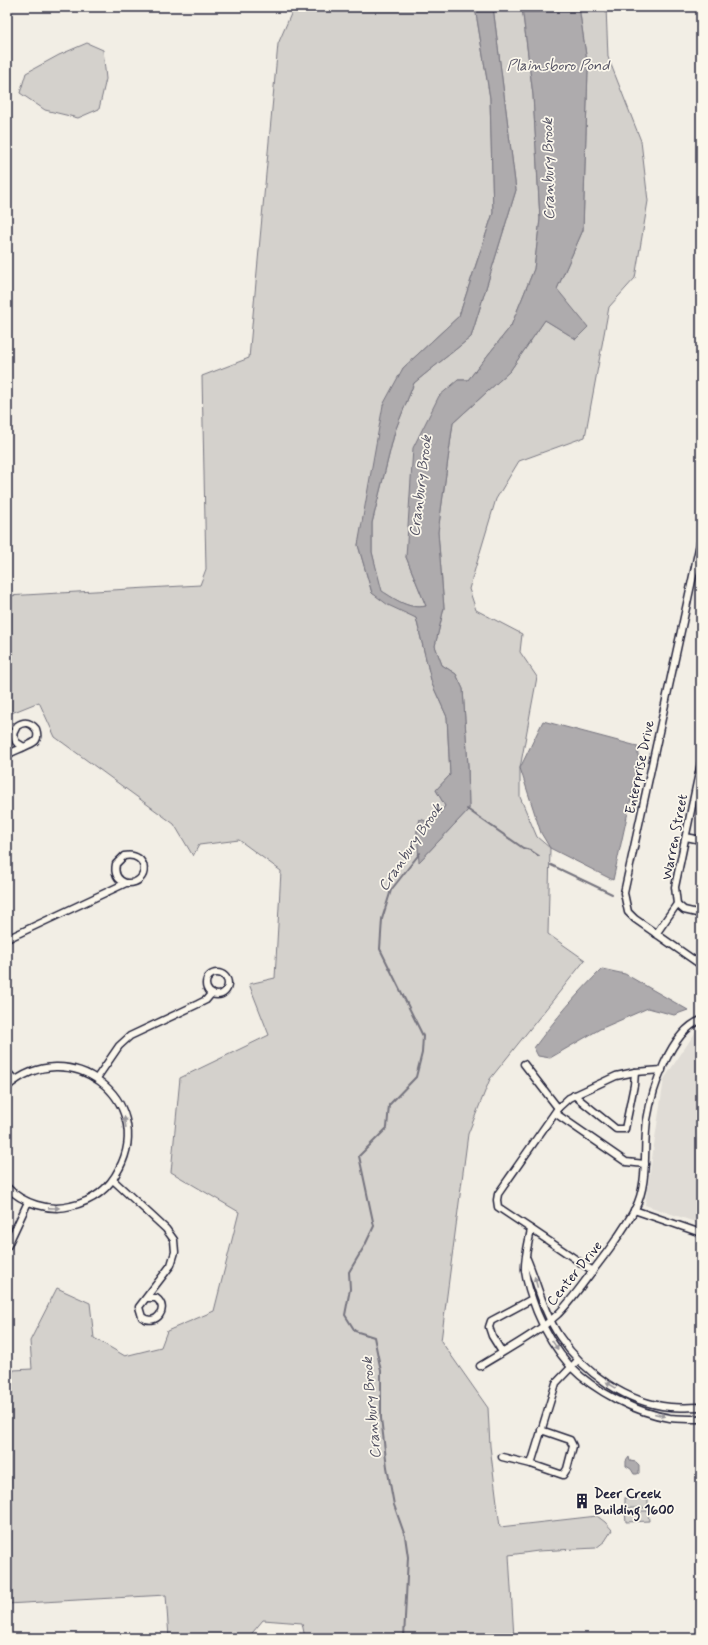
<svg xmlns="http://www.w3.org/2000/svg" width="708" height="1645" viewBox="0 0 708 1645" font-family="Mynerve,sans-serif">
	<style>
		.built { fill: #e0dcd6 }
		.green { fill: #d4d1cc; stroke: #7b7a84 }
		.water { fill: #aeabad; stroke: #76747f }
		.lines { fill: none; stroke-linecap: round; stroke-linejoin: round }
		.stream { stroke: #76747f; stroke-width: 2 }
		.minor-casing { stroke: #22223b; stroke-width: 9 }
		.minor { stroke: #fbf7ec; stroke-width: 6 }
		.oneway { fill: #99979c }
		.labels { text-anchor: middle; stroke-width: 3.5; stroke-linejoin: round; paint-order: stroke }
		.street-label { font-size: 14px; fill: #22223b; stroke: #fbf7ec }
		.poi-label { font-size: 14px; font-weight: bold; fill: #22223b; stroke: #fbf7ec; text-anchor: start }
		.water-label { font-size: 15px; font-style: italic; fill: #535263; stroke: #fbf7ec }
	</style>
	<rect width="100%" height="100%" fill="#f2eee5"/>
	<filter id="ink" filterUnits="userSpaceOnUse"><feTurbulence type="fractalNoise" baseFrequency=".025" numOctaves="2"/><feDisplacementMap in="SourceGraphic" scale="8" xChannelSelector="R" yChannelSelector="G"/><feConvolveMatrix kernelMatrix="1 2 1 2 8 2 1 2 1" color-interpolation-filters="sRGB"/></filter>
	<g filter="url(#ink)">
		<!-- built -->
		<path class="built" d="M 701,1024 L 701,1224 L 645,1205 L 664,1079 Z"/>
		<!-- green -->
		<g class="green">
			<path d="M 294,7 L 475,7 L 490,98 L 493,213 L 459,316 L 403,368 L 358,545 L 372,593 L 416,618 L 432,684 L 447,717 L 450,775 L 436,790 L 445,806 L 433,824 L 420,819 L 417,831 L 420,861 L 469,809 L 468,766 L 463,689 L 456,674 L 442,665 L 435,646 L 444,608 L 438,532 L 453,423 L 510,371 L 545,320 L 576,339 L 557,289 L 583,230 L 588,69 L 579,7 L 606,7 L 608,57 L 641,141 L 648,201 L 635,278 L 609,307 L 585,437 L 519,461 L 496,499 L 469,589 L 476,610 L 522,634 L 520,652 L 537,677 L 520,768 L 520,797 L 537,837 L 550,848 L 548,934 L 585,960 L 490,1079 L 468,1134 L 441,1341 L 488,1408 L 490,1446 L 500,1527 L 597,1516 L 605,1522 L 612,1530 L 605,1541 L 596,1548 L 538,1551 L 509,1555 L 514,1638 L 305,1638 L 302,1623 L 263,1620 L 248,1638 L 169,1638 L 166,1595 L 7,1604 L 7,1383 L 14,1370 L 32,1369 L 30,1341 L 57,1288 L 90,1303 L 94,1338 L 125,1356 L 161,1347 L 167,1331 L 214,1311 L 239,1212 L 171,1172 L 180,1078 L 269,1035 L 249,984 L 275,978 L 281,871 L 239,840 L 199,845 L 193,856 L 174,824 L 55,737 L 39,702 L 9,714 L 7,712 L 7,596 L 200,585 L 206,569 L 202,376 L 249,358 L 278,44 Z"/>
			<path d="M 493,7 L 522,7 L 533,95 L 540,219 L 534,269 L 511,326 L 468,380 L 458,380 L 406,557 L 426,606 C 409,610 395,599 381,591 L 372,552 L 372,523 L 395,431 L 414,383 L 471,337 L 516,190 Z"/>
			<path d="M 87,43 L 103,50 L 106,79 L 99,109 L 78,118 L 45,110 L 20,93 L 26,73 L 59,55 Z"/>
			<rect x="625" y="1498" width="23" height="10"/>
			<path d="M 648,1511 L 649,1521 L 626,1522 L 625,1511 Z"/>
		</g>
		<!-- water -->
		<g class="water">
			<path d="M 475,7 L 493,7 L 516,190 L 471,337 L 414,383 L 395,431 L 372,523 L 372,552 L 382,591 C 395,599 409,610 426,606 L 406,557 L 413,448 L 439,396 L 458,380 L 468,380 L 511,326 L 534,269 L 540,219 L 533,95 L 522,7 L 579,7 L 588,69 L 583,230 L 557,289 L 588,327 L 576,339 L 545,320 L 510,371 L 453,423 L 438,532 L 444,608 L 435,646 L 442,665 L 456,674 L 463,689 L 468,766 L 469,809 L 419,862 L 417,831 L 420,819 L 433,824 L 445,806 L 436,790 L 450,775 L 447,717 L 432,684 L 416,618 L 388,605 L 372,593 L 358,545 L 383,405 L 403,368 L 459,316 L 493,213 L 490,98 Z"/>
			<path d="M 543,721 L 637,746 L 639,762 L 613,880 L 550,848 L 541,833 L 520,768 Z"/>
			<path d="M 602,969 L 625,974 L 688,1010 L 674,1015 L 648,1008 L 600,1029 L 550,1058 L 538,1056 L 534,1048 C 555,1019 578,993 602,969 Z"/>
			<path d="M 629,1457 L 630,1461 L 636,1462 L 639,1465 L 639,1473 L 637,1474 L 634,1474 L 631,1469 L 626,1466 L 626,1461 Z"/>
		</g>
		<g class="lines">
			<!-- stream -->
			<g class="stream">
				<path d="M 467,809 L 523,848 L 530,850 L 539,856"/>
				<path d="M 551,865 L 612,894"/>
				<path d="M 404,1638 L 408,1557 L 405,1536 L 394,1505 L 387,1467 L 381,1418 L 381,1371 L 374,1337 L 355,1331 L 345,1315 L 350,1289 L 349,1272 L 365,1245 L 374,1226 L 359,1156 L 387,1128 L 389,1105 L 416,1077 L 422,1053 L 423,1036 L 380,949 L 382,919 L 391,890 L 420,853"/>
			</g>
			<!-- minor casing -->
			<g class="minor-casing">
				<g id="minor">
					<path d="M 701,539 L 624,893 L 628,912 L 635,919 L 701,965"/>
					<path d="M 7,755 C 12,752 17,750 22,748 C 31,743 41,743 36,729 C 30,722 24,721 17,726 L 13,734 L 16,742 L 24,747"/>
					<path d="M 686,837 L 701,840"/>
					<path d="M 677,904 L 684,910 L 701,914"/>
					<path d="M 656,934 L 677,904 L 675,887 L 701,763"/>
					<path d="M 7,939 L 126,883 C 151,885 149,851 124,856 L 116,864 C 114,873 117,880 126,883"/>
					<circle cx="217" cy="984" r="11"/>
					<path d="M 524,1064 L 558,1108"/>
					<path d="M 662,1070 L 635,1072 L 616,1076 L 569,1098 L 558,1108 L 498,1194 L 497,1200 L 498,1207 L 531,1229 C 529,1242 524,1258 525,1271 C 527,1286 532,1299 537,1312 C 545,1332 557,1351 571,1367 C 594,1391 637,1413 670,1418 C 680,1419 691,1419 701,1419"/>
					<path d="M 7,1072 L 15,1080"/>
					<path d="M 97,1078 L 119,1046 L 130,1036 L 198,1004 L 206,1000 L 211,994"/>
					<path d="M 7,1087 C 69,1032 156,1100 119,1169 C 109,1189 93,1201 71,1206 C 49,1212 22,1203 7,1187"/>
					<path d="M 574,1095 L 616,1129 L 625,1129 L 634,1085 L 635,1072"/>
					<path d="M 555,1113 L 626,1162 L 645,1164"/>
					<path d="M 113,1180 L 166,1229 L 174,1240 L 175,1252 L 171,1265 L 139,1307 L 142,1317 C 156,1327 170,1308 156,1298 L 147,1298"/>
					<path d="M 634,1210 L 701,1233"/>
					<path d="M 531,1229 L 593,1271"/>
					<path d="M 7,1247 L 28,1202"/>
					<path d="M 527,1259 C 538,1285 544,1314 560,1337 C 584,1373 627,1403 670,1407 C 680,1408 691,1407 701,1407"/>
					<path d="M 502,1352 L 492,1336 L 489,1327 L 491,1321 L 532,1299"/>
					<path d="M 480,1366 C 506,1350 535,1335 558,1314 C 569,1303 579,1289 588,1277 C 605,1255 622,1233 635,1209 C 649,1182 643,1150 647,1120 C 652,1090 670,1032 701,1020"/>
					<path d="M 502,1457 L 531,1464 L 563,1475 L 567,1469 L 573,1446 L 570,1440 L 541,1430"/>
					<path d="M 531,1464 L 556,1383 L 578,1360"/>
				</g>
			</g>
			<!-- minor -->
			<use href="#minor" class="minor"/>
		</g>
		<!-- one-way arrows -->
		<defs><path id="oneway-solid" d="M-6-.8H1V-3.2L6.5 0L1 3.2V.8H-6Z"/></defs>
		<g class="oneway">
			<use href="#oneway-solid" transform="translate(125 1122) rotate(-99)"/>
			<use href="#oneway-solid" transform="translate(54 1208) rotate(1)"/>
			<use href="#oneway-solid" transform="translate(536 1282) rotate(-105)"/>
			<use href="#oneway-solid" transform="translate(555 1345) rotate(56)"/>
			<use href="#oneway-solid" transform="translate(611 1385) rotate(-148)"/>
			<use href="#oneway-solid" transform="translate(660 1415) rotate(15)"/>
		</g>
	</g>
	<!-- icons -->
	<defs>
		<g id="building-bare" transform="scale(1.2)"><path d="M-4-6H4V6H1V3H-1V6H-4ZM-2.5-4.3h1.7v1.8h-1.7ZM.8-4.3h1.7v1.8H.8ZM-2.5-1h1.7V.8h-1.7ZM.8-1h1.7V.8H.8Z" fill="#22223b" stroke="#fbf7ec" stroke-width="2.5" paint-order="stroke"/></g>
	</defs>
	<g fill-rule="evenodd">
		<use href="#building-bare" x="582" y="1501"/>
	</g>
	<g class="labels">
		<!-- street labels -->
		<g class="street-label">
			<text transform="translate(639 767) rotate(-78)" y="5">Enterprise Drive</text>
			<text transform="translate(674 837) rotate(-79)" y="5">Warren Street</text>
			<text transform="translate(574 1273) rotate(-51)" y="5">Center Drive</text>
		</g>
		<!-- poi labels -->
		<g class="poi-label">
			<text x="594" y="1498">Deer Creek<tspan x="594" dy="16">Building 1600</tspan></text>
		</g>
		<!-- water labels -->
		<g class="water-label">
			<text x="558" y="70">Plainsboro Pond</text>
			<text transform="translate(548 169) rotate(-91)" y="5">Cranbury Brook</text>
			<text transform="translate(420 486) rotate(-83)" y="5">Cranbury Brook</text>
			<text transform="translate(410 847) rotate(-56)" y="5">Cranbury Brook</text>
			<text transform="translate(371 1408) rotate(-95)" y="5">Cranbury Brook</text>
		</g>
	</g>
	<!-- margin -->
	<rect width="708" height="1645" fill="none" stroke="#fbf7ec" stroke-width="24"/>
	<rect x="12" y="12" width="684" height="1621" fill="none" stroke="#22223b" stroke-width="1.5" filter="url(#ink)"/>
</svg>
